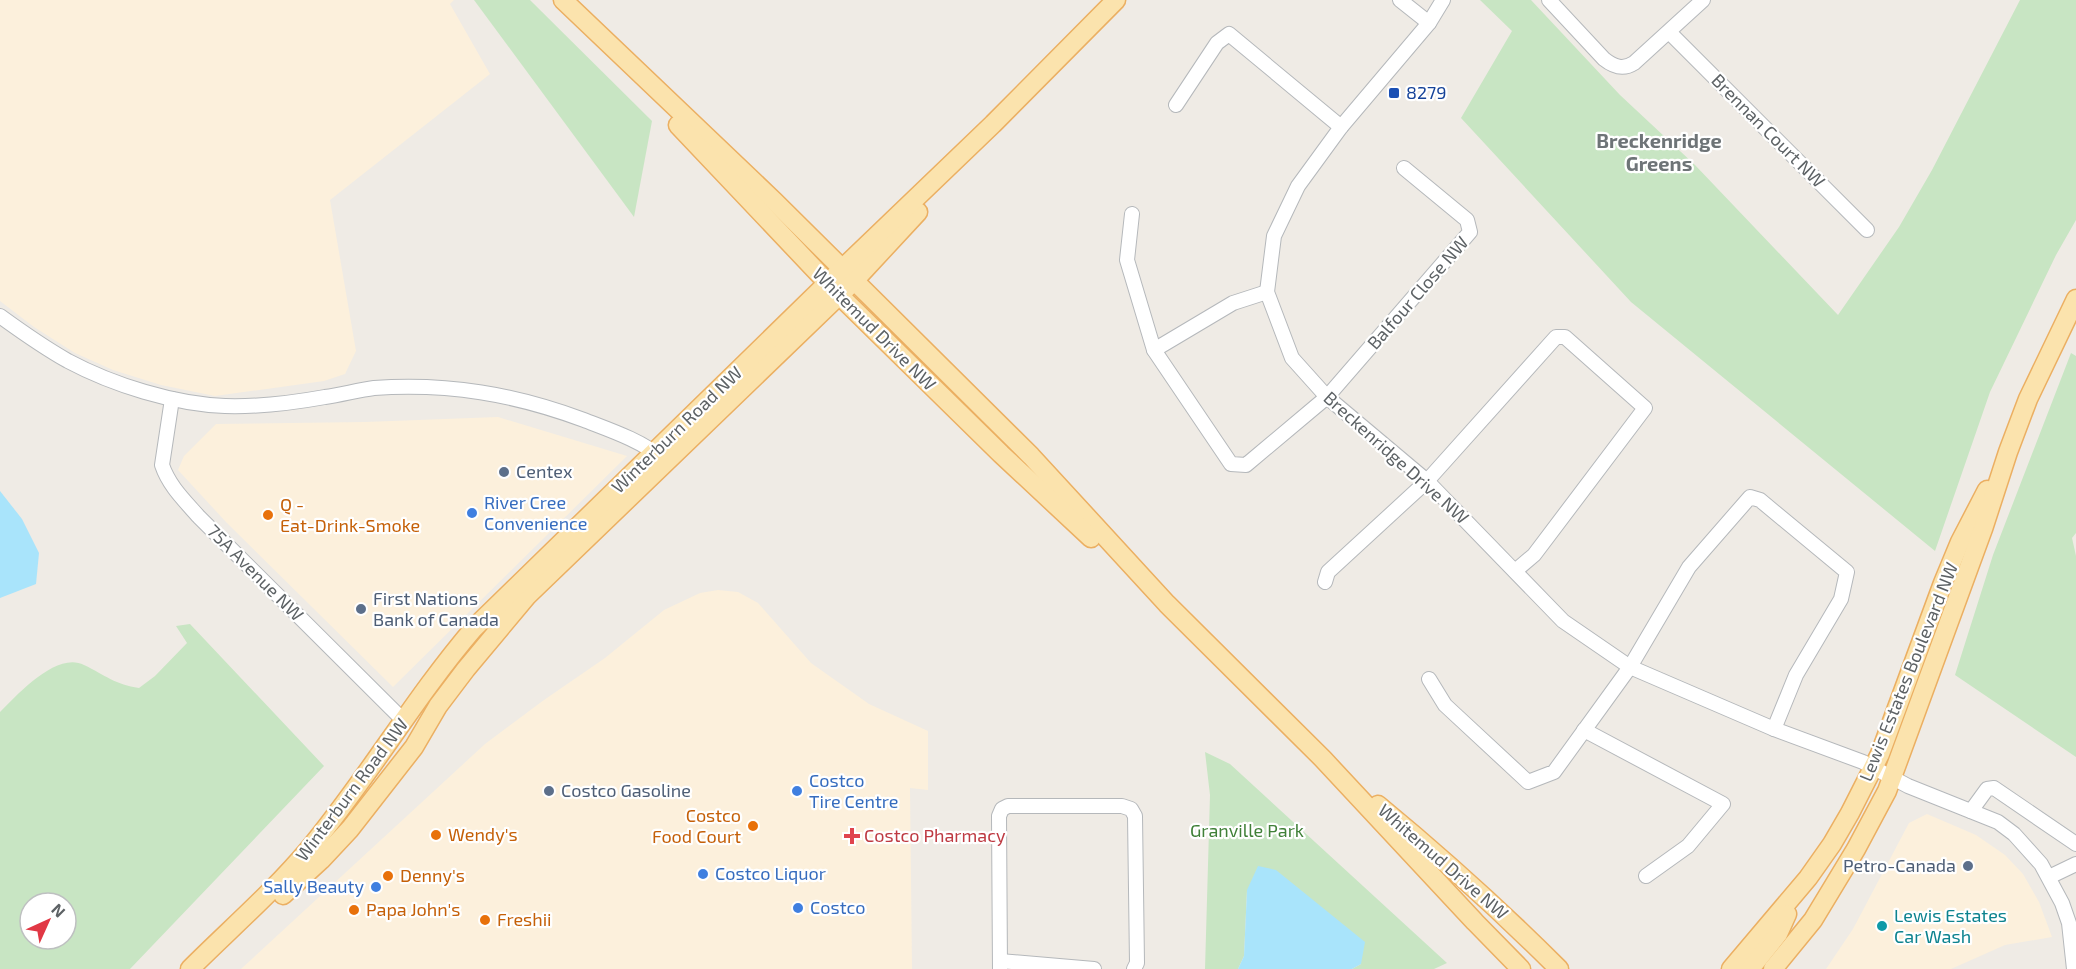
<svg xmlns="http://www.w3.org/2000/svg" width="2076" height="969" viewBox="0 0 2076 969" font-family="'Exo 2',sans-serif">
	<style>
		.commercial { fill: #fcf0dc }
		.green { fill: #c8e5c3; fill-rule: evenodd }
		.water { fill: #a9e4fb }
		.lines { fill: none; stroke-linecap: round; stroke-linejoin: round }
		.minor-casing { stroke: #b5b8bb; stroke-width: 16 }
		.major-casing { stroke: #ebaf62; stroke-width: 21 }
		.minor { stroke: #fff; stroke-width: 14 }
		.major { stroke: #fbe3ad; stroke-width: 18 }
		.transit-dot { fill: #1a4fb4; stroke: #fff; stroke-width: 2 }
		.service-dot { fill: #5c6f8a; stroke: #fff; stroke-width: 2 }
		.shop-dot { fill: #3f7fe0; stroke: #fff; stroke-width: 2 }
		.food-dot { fill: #e8710a; stroke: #fff; stroke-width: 2 }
		.health-dot { fill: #e0444e; stroke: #fff; stroke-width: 2 }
		.culture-dot { fill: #0f9aa8; stroke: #fff; stroke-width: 2 }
		.labels { text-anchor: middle; stroke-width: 4.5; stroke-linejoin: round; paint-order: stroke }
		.transit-label { font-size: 18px; fill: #164399; stroke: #fff; text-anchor: start }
		.street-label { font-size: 18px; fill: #5d6265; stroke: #fff }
		.service-label { font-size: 18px; fill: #4e5e75; stroke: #fff; text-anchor: start }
		.shop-label { font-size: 18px; fill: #366cbe; stroke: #fff; text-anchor: start }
		.food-label { font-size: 18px; fill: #c56008; stroke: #fff; text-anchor: start }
		.park-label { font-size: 18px; fill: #408038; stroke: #fff }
		.health-label { font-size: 18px; fill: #be3a42; stroke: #fff; text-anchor: start }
		.culture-label { font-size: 18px; fill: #0d838f; stroke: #fff; text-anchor: start }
		.neighbourhood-label { font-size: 20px; font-weight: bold; fill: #6e7477; stroke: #fff }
	</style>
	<rect width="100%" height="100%" fill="#efebe5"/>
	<!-- commercial -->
	<g class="commercial">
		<path d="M 0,0 L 454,0 L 450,4 L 490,74 L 330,200 L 356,351 L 345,374 L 324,381 L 215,396 L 161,385 L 113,370 L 75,353 L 34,327 L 0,301 Z"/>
		<path d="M 498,417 L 627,456 L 393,687 L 226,522 L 178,470 L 184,456 L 216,424 L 365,422 Z"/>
		<path d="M 718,590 L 738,592 L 758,603 L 811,663 L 869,704 L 928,731 L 928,790 L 910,788 L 912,969 L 241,969 L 485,744 L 544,700 L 605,658 L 664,610 L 700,593 Z"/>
		<path d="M 1927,814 L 1976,835 L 2005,855 L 2023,874 L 2039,902 L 2052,937 L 2005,945 L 1951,969 L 1826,969 L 1853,929 L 1909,823 Z"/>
	</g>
	<!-- green -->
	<g class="green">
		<path d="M 474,0 L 530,0 L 652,121 L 634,217 Z"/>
		<path d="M 1480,0 L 1531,0 L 1620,95 L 1695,165 L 1838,315 L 1899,227 L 1932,170 L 2020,0 L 2076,0 L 2076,220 L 2056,255 L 1990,392 L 1935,551 L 1631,302 L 1461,118 L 1512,31 Z"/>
		<path d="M 2071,353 L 2076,356 L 2076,533 L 2072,538 L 2076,556 L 2076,757 L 1955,675 L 1993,555 Z"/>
		<path d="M 190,624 L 324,766 L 130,969 L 0,969 L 0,712 C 18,694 57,651 84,665 C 105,675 116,685 139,688 L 155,676 L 187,643 L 176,626 ZM 30,903 L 66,903 L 66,939 L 30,939 Z"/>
		<path d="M 1205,752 L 1230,764 L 1447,963 L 1434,969 L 1352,969 L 1361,964 L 1247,890 L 1244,956 L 1238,969 L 1205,969 L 1210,795 Z"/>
	</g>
	<!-- water -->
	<g class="water">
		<path d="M 0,491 L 22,519 L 39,553 L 36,584 L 0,598 Z"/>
		<path d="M 1258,866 L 1276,870 L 1365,942 L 1361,964 L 1352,969 L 1238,969 L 1244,956 L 1247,890 Z"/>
	</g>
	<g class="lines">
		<!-- minor casing -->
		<g class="minor-casing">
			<g id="minor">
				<path d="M 1400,0 L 1429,23"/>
				<path d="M 1443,0 L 1429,23 L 1341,127 L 1298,186 L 1274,236 L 1267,292 L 1292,358 L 1327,397 L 1427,481 L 1563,621 L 1630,667 L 1774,729 L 1863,762 L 1908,786 L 1998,822 L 2014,834 L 2041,864 L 2062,903 L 2069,923 L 2074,969"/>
				<path d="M 1549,0 L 1604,59 C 1614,67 1623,70 1634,63 L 1703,0"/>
				<path d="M 1669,32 L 1867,230"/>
				<path d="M 1176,105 L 1217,43 L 1229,34 L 1341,127"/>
				<path d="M 1132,214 L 1127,260 L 1154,350 L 1231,464 L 1246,465 L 1327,397 L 1470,232 L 1467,220 L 1404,168"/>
				<path d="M 0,316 C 22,332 45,348 68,361 C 113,385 174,404 225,406 C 258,407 292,403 325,397 C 341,395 358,390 374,388 C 449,383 514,394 584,420 C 607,429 643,441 661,458"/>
				<path d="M 1154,350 L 1233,303 L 1267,292"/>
				<path d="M 172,399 L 162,465 C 169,486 185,501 199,517 L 404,721"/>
				<path d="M 1325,582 L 1328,572 L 1427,481 L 1556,337 L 1565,337 L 1645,408 L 1534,555 L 1515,571"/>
				<path d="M 1429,679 L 1445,705 L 1528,782 L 1554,772 L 1630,667 L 1689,567 L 1750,497 L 1760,500 L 1847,572 L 1841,599 L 1796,675 L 1774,729"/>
				<path d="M 1584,730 L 1723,804 L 1688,846 L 1646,876"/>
				<path d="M 1971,811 L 1987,789 L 1994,788 L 2076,844"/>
				<path d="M 2049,877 L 2076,864"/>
				<path d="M 1000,961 L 1094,969"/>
				<path d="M 1000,969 L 999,816 L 1002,809 L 1008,806 L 1122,806 L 1131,809 L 1135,816 L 1137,963 L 1134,969"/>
			</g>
		</g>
		<!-- major casing -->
		<g class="major-casing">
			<g id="major">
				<path d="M 563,0 L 774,201 L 1031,456 L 1167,604 L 1323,759 L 1475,922 L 1521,969"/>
				<path d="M 678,125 L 839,295 L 1001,454 L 1091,538"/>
				<path d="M 1378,805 C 1441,857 1501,911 1559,969"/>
				<path d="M 283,895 L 321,860 L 350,829 L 414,747 L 438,706 L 466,669 L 527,596 L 854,281 L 918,212"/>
				<path d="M 190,969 C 230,929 273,892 309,849 C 368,778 414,698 474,628 L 842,269 L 993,124 L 1116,0"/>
				<path d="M 1731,969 L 1808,878 L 1832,844 L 1850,813 L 1880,754 L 1943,583 L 1960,542 L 1987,490"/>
				<path d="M 1750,969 L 1778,934 L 1787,914"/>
				<path d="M 1773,969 L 1813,920 L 1856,849 L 1887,791 L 1983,529 L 2008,452 L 2028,399 L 2076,299"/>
			</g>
		</g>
		<!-- minor -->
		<use href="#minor" class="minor"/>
		<!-- major -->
		<use href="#major" class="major"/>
	</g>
	<!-- markers -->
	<rect class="transit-dot" x="1388" y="87" width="12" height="12" rx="3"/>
	<g class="service-dot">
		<circle cx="504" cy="472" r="6"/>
		<circle cx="361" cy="609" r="6"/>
		<circle cx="549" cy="791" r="6"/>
		<circle cx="1968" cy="866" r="6"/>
	</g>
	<g class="shop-dot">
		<circle cx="472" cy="513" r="6"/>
		<circle cx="797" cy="791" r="6"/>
		<circle cx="703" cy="874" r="6"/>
		<circle cx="376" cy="887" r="6"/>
		<circle cx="798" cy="908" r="6"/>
	</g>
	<g class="food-dot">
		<circle cx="268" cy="515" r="6"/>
		<circle cx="753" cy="826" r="6"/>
		<circle cx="436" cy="835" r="6"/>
		<circle cx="388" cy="876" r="6"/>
		<circle cx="354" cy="910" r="6"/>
		<circle cx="485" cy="920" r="6"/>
	</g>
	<path class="health-dot" d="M849 827h6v6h6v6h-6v6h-6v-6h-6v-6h6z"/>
	<circle class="culture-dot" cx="1882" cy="926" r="6"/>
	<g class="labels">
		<!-- transit labels -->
		<g class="transit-label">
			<text x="1406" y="99">8279</text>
		</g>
		<!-- street labels -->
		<g class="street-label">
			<text transform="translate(1768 131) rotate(45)" y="6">Brennan Court NW</text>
			<text transform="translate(1418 293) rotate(-49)" y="6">Balfour Close NW</text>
			<text transform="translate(874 329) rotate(45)" y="6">Whitemud Drive NW</text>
			<text transform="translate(677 430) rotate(-44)" y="6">Winterburn Road NW</text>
			<text transform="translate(1396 458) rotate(42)" y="6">Breckenridge Drive NW</text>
			<text transform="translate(255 573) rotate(45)" y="6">75A Avenue NW</text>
			<text transform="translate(1909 672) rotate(-68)" y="6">Lewis Estates Boulevard NW</text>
			<text transform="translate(352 790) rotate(-53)" y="6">Winterburn Road NW</text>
			<text transform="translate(1443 862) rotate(41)" y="6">Whitemud Drive NW</text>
		</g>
		<!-- service labels -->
		<g class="service-label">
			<text x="516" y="478">Centex</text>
			<text x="373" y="605">First Nations<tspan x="373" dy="21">Bank of Canada</tspan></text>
			<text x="561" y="797">Costco Gasoline</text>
			<text x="1956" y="872" text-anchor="end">Petro-Canada</text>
		</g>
		<!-- shop labels -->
		<g class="shop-label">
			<text x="484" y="509">River Cree<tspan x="484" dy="21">Convenience</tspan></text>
			<text x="809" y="787">Costco<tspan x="809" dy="21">Tire Centre</tspan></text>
			<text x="715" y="880">Costco Liquor</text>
			<text x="364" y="893" text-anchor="end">Sally Beauty</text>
			<text x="810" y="914">Costco</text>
		</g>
		<!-- food labels -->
		<g class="food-label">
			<text x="280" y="511">Q -<tspan x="280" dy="21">Eat-Drink-Smoke</tspan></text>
			<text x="741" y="822" text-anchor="end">Costco<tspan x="741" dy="21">Food Court</tspan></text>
			<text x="448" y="841">Wendy's</text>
			<text x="400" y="882">Denny's</text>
			<text x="366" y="916">Papa John's</text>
			<text x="497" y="926">Freshii</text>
		</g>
		<!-- park labels -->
		<g class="park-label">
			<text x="1247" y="837">Granville Park</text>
		</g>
		<!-- health labels -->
		<g class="health-label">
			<text x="864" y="842">Costco Pharmacy</text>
		</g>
		<!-- culture labels -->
		<g class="culture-label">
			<text x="1894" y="922">Lewis Estates<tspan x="1894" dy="21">Car Wash</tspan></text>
		</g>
		<!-- neighbourhood labels -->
		<g class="neighbourhood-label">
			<text x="1659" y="148">Breckenridge<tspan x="1659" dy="23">Greens</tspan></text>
		</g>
	</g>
	<!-- north arrow -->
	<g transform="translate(48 921) rotate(45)"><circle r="28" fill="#ffffff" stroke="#bec0c1" stroke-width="1.5"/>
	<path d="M0-4.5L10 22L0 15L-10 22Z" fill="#e13845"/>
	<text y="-9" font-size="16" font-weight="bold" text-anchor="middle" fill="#5d6265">N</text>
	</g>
</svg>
